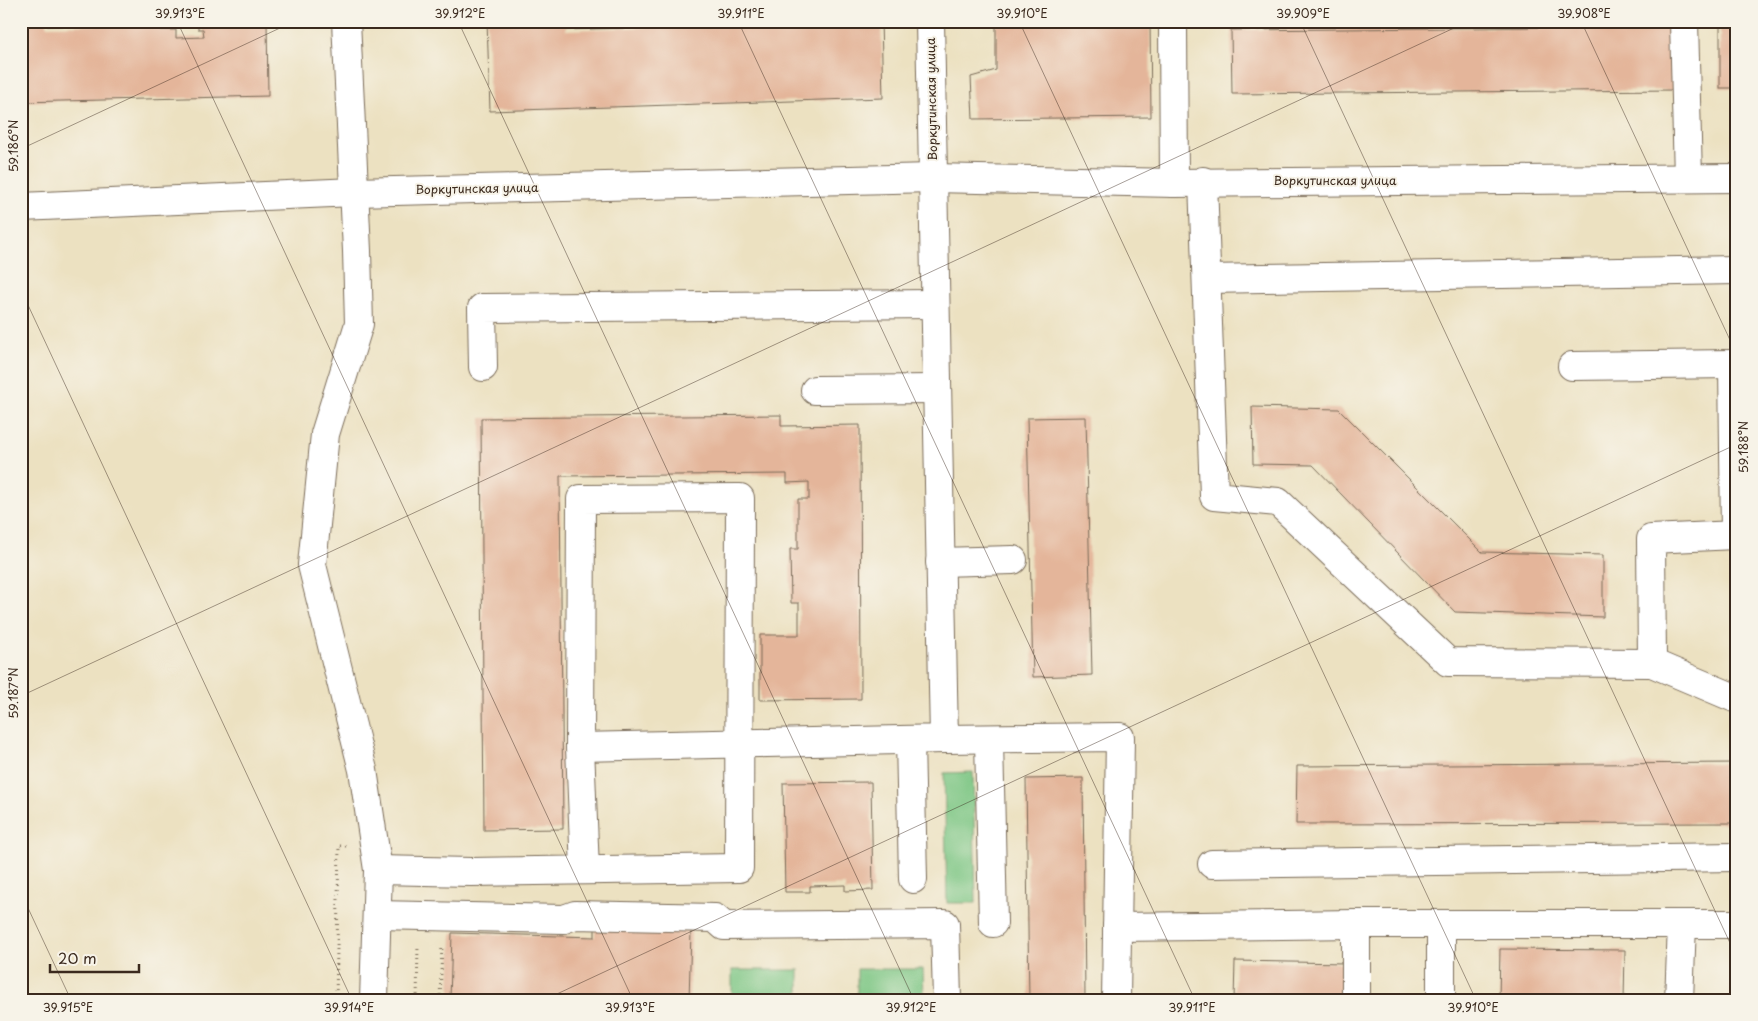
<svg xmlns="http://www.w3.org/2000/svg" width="1758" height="1021" viewBox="0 0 1758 1021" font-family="'Playpen Sans',sans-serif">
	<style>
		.green { fill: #7dc684; stroke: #5c7851 }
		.building { fill: #e4b59a }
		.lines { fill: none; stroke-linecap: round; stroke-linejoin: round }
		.minor-casing { stroke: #796a57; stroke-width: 30 }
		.path { stroke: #796a57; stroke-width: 3; stroke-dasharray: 1 4; stroke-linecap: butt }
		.minor { stroke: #fff; stroke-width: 28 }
		.ticks { fill: none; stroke: #3b2a1e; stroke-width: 1; stroke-opacity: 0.45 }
		.labels { text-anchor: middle; stroke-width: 4; stroke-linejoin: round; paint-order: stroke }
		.street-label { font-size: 12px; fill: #3b2a1e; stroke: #f7f3e8 }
		.neatline { fill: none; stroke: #3b2a1e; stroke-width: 2 }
		.ticks-label { font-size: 12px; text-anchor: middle; fill: #3b2a1e }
	</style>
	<rect width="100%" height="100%" fill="#f7f3e8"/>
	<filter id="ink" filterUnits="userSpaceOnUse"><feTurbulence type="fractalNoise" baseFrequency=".02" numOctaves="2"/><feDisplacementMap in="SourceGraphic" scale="10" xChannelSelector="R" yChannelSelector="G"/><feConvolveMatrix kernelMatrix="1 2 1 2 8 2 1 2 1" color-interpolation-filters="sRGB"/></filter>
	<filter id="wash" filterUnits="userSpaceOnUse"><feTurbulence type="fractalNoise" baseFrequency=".0096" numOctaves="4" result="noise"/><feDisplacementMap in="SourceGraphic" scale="20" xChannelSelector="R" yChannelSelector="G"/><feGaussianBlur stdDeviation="1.12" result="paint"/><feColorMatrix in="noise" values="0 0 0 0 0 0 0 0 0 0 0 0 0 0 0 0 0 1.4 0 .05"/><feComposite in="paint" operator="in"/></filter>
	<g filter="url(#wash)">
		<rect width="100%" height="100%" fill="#ece1c1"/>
		<!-- green -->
		<g class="green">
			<path d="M 973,772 L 976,903 L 947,903 L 944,773 Z"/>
			<path d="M 857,969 L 923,969 L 924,995 L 857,995 Z"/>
			<rect x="732" y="970" width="67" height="30"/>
		</g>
		<g id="blocks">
			<!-- building -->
			<g class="building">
				<path d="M 21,21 L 47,21 L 47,26 L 102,25 L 102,21 L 144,21 L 144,24 L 160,23 L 161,30 L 176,30 L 176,38 L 204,37 L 203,29 L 198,29 L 198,21 L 267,21 L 268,96 L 21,102 Z"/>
				<path d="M 487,21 L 566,21 L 566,30 L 829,21 L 881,21 L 883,98 L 490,111 Z"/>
				<path d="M 996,21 L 1150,21 L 1151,117 L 973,119 L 971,77 L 996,70 Z"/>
				<rect x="1720" y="21" width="17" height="67"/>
				<path d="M 1673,26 L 1674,90 L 1232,94 L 1231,30 Z"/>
				<path d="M 1252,407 L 1339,409 L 1482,552 L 1603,555 L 1603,617 L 1455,612 L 1313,465 L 1253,464 Z"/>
				<path d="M 781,415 L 781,426 L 860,425 L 861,699 L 760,700 L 760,635 L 799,635 L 799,603 L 791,603 L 790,549 L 798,549 L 798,499 L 809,499 L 809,482 L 787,483 L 787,474 L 560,476 L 563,829 L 484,830 L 481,418 Z"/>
				<path d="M 1086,417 L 1092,675 L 1033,677 L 1027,418 Z"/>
				<path d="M 1737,763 L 1737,823 L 1296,824 L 1297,766 Z"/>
				<path d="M 1083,778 L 1085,1000 L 1029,1000 L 1026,779 Z"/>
				<path d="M 871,782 L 873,890 L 845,891 L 845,885 L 810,886 L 810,892 L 785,892 L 783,783 Z"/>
				<path d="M 595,928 L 691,931 L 689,1000 L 450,1000 L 452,933 L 595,937 Z"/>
				<path d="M 1500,949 L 1625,950 L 1624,1000 L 1499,1000 Z"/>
				<rect x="1730" y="950" width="7" height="50"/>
				<path d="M 1235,961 L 1345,963 L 1344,1000 L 1234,1000 Z"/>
			</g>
		</g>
	</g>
	<g filter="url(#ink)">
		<use href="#blocks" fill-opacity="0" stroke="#796a57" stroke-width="1"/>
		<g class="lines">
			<!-- minor casing -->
			<g class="minor-casing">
				<g id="minor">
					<path d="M 346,21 L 357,251 L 359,324 L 325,434 L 312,565 L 363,770 L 378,870 L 374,1000"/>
					<path d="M 1173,21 L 1174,183"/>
					<path d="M 1684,21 L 1688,178"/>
					<path d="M 1203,181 L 1214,496 L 1278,502 L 1448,662 L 1652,663 L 1737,699"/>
					<path d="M 21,207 L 354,192 L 933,178 L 1174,183 L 1737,178"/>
					<path d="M 1207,279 L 1737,270"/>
					<path d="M 1572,366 L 1733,364"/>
					<path d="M 483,367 L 482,308 L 935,304"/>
					<path d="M 815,390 L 937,389"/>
					<path d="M 940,562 L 1013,560"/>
					<path d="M 1652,663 L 1651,539 L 1735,535 L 1733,364 L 1737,364"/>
					<path d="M 944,739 L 1120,737 L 1116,1000"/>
					<path d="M 989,739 L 993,923"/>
					<path d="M 910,740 L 913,879"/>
					<path d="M 580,747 L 944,739 L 930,21"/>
					<path d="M 1212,864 L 1737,857"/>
					<path d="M 378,870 L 471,872 L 739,868 L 740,498 L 581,499 L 580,747 L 585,870"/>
					<path d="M 377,915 L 564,919 L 575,915 L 715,918 L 724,926 L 945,924 L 947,1000"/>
					<path d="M 1356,924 L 1356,1000"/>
					<path d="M 1441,924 L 1441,1000"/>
					<path d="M 1117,927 L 1356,924 L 1737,924"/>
					<path d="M 1679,1000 L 1682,925"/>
				</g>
			</g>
			<!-- path -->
			<g class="path">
				<path d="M 336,1000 L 339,846 L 346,846"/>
				<path d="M 417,1000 L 418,945"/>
				<path d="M 440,1000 L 442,945"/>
			</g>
			<!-- minor -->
			<use href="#minor" class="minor"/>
		</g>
	</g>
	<!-- ticks -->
	<path class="ticks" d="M 177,21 L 633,1000M 458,21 L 914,1000M 738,21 L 1195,1000M 1019,21 L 1476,1000M 1300,21 L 1737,958M 1581,21 L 1737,355M 21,149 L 295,21M 21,290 L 352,1000M 21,696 L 1469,21M 21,893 L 71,1000M 544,1000 L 1737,444M 1718,1000 L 1737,991"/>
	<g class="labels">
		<!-- street labels -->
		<g class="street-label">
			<text transform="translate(932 99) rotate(-91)" y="4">Воркутинская улица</text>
			<text x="1335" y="185">Воркутинская улица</text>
			<text transform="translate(477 189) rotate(-1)" y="4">Воркутинская улица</text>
		</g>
	</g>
	<!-- margin -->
	<rect width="1758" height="1021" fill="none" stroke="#f7f3e8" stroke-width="55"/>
	<!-- scale -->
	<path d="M50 964v8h89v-8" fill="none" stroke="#3b2a1e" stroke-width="2.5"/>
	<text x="58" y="964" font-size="15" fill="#3b2a1e" stroke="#f7f3e8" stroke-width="4" paint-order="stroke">20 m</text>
	<rect x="28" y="28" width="1702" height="966" class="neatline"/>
	<g class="ticks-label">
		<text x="180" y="18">39.913°E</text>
		<text x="460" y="18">39.912°E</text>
		<text x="741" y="18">39.911°E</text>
		<text x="1022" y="18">39.910°E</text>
		<text x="1303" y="18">39.909°E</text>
		<text x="1584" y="18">39.908°E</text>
		<text transform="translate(14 146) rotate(-90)" y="4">59.186°N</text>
		<text transform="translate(1744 447) rotate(-90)" y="4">59.188°N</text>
		<text transform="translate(14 693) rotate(-90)" y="4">59.187°N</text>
		<text x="68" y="1012">39.915°E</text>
		<text x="349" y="1012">39.914°E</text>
		<text x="630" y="1012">39.913°E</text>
		<text x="911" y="1012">39.912°E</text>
		<text x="1192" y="1012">39.911°E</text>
		<text x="1473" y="1012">39.910°E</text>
	</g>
</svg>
